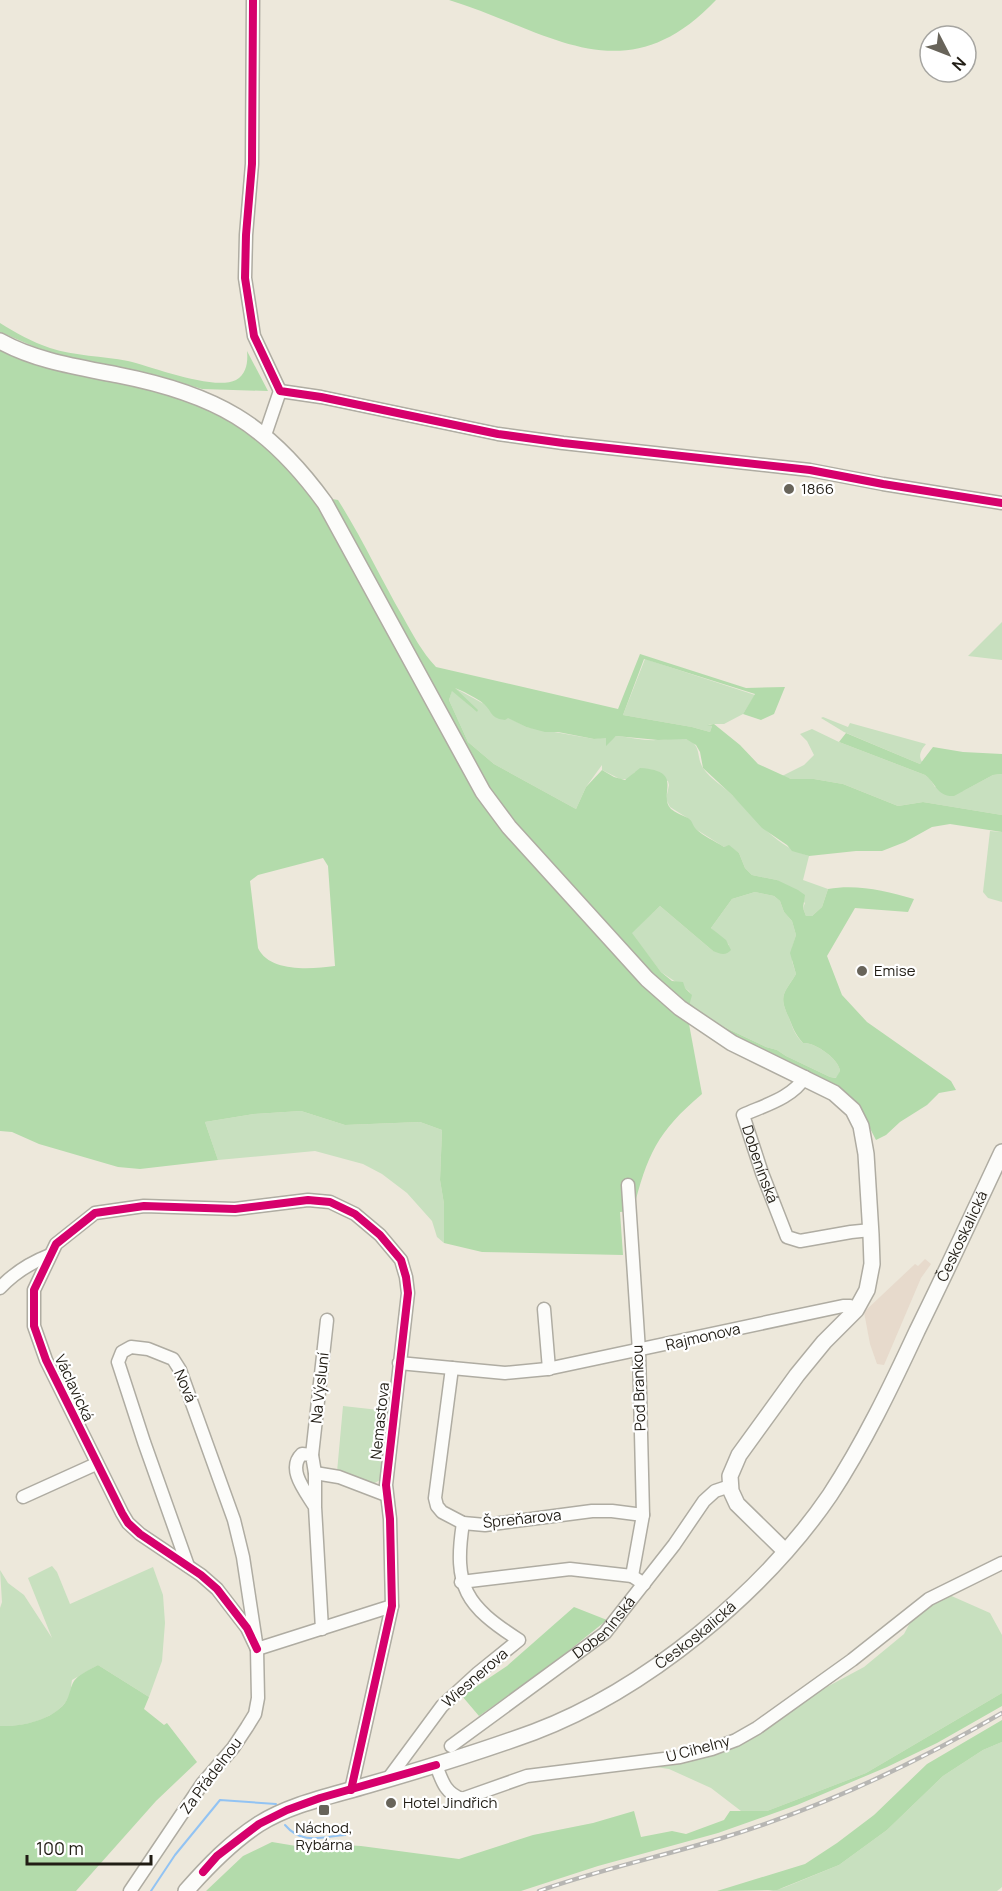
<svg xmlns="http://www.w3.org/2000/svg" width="1002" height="1891" viewBox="0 0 1002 1891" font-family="Manrope,sans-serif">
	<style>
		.commercial { fill: #e7dacc }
		.green { fill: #c8e0bf }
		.forest { fill: #b3dbab; fill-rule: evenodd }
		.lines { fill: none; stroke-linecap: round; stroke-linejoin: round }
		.stream { stroke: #92c3f3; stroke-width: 2 }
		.minor-casing { stroke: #afaca2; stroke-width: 15 }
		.major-casing { stroke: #afaca2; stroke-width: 18 }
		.minor { stroke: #fcfcfa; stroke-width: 12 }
		.major { stroke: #fcfcfa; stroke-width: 15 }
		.rail-casing { stroke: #b7b6b3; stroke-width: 4.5 }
		.rail { stroke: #fff; stroke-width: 2; stroke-dasharray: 7; stroke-linecap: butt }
		.cycleway-casing { stroke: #fff; stroke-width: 11 }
		.cycleway { stroke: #d6006c; stroke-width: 8 }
		.poi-dot { fill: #68645a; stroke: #fff; stroke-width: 2 }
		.labels { text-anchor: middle; stroke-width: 4.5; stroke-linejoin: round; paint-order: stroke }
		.poi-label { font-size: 15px; fill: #211d15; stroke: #fff; text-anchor: start }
		.street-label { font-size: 15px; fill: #211d15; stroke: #fff }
	</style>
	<rect width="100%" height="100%" fill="#ede8db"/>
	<!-- commercial -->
	<path class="commercial" d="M 925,1259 L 931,1264 L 921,1278 L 884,1365 L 877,1364 L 870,1344 L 864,1312 L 915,1264 L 918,1266 Z"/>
	<!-- green -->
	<g class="green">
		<path d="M 1002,622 L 1002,660 L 968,656 Z"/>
		<path d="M 645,659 L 755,695 L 743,714 L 724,724 L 708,724 L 712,726 L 710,732 L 692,727 L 623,715 Z"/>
		<path d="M 453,687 L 526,727 L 594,739 L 606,737 L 606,744 L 616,736 C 630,737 644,741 658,740 C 667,740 677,736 686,739 C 702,744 696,757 703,768 C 711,780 725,787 734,797 C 758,821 775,846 809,856 L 803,880 L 828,889 L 822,907 L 812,916 L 806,916 L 803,908 L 805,903 L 777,880 L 752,875 L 745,868 L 739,853 L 729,846 L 724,847 L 694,828 L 689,819 L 670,807 L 666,799 L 669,785 L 668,781 L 635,772 L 628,779 L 620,779 L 602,770 L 602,765 L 586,787 L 576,809 L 494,764 L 468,742 L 449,700 L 452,690 L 477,712 Z"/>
		<path d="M 823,717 L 848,727 L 850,723 L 926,744 C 921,750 918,755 922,762 L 920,764 L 844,732 L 821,718 Z"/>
		<path d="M 812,729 L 839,742 L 925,775 L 930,779 L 935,787 L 963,791 L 993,775 L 1002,774 L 1002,815 L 923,802 L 898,806 L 843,784 L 814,779 L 791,779 L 782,776 L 804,765 L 814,755 L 807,741 L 800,734 Z"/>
		<path d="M 990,831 L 1002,832 L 1002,902 L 988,898 L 983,892 Z"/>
		<path d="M 755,892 L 774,896 L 780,901 L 784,912 L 792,921 L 796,935 L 792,948 L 792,961 L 796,974 C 784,994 778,995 789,1018 C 793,1028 794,1034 803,1043 C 815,1042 839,1059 840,1071 L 837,1078 L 830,1077 L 786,1056 L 777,1050 L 766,1047 L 726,1028 L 706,1017 L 690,1003 L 691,995 L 689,991 L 661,972 L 631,933 L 660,906 L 713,951 L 729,945 L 711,928 L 732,899 Z"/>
		<path d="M 301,1111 L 345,1125 L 420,1122 L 442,1130 L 440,1180 L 444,1204 L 444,1243 L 437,1237 L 432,1221 L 407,1193 L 382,1174 L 363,1164 L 315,1151 L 218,1160 L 205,1122 L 254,1114 Z"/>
		<path d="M 343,1406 L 388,1411 L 380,1480 L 373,1484 L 337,1472 Z"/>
		<path d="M 52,1566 L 57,1572 L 70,1604 L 153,1567 L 163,1595 L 165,1623 L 162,1661 L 149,1697 L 98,1665 L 72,1680 C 71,1685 71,1690 70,1694 C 61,1719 23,1727 0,1726 L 0,1608 L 2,1602 L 0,1570 L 8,1583 L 24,1595 L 52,1638 L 28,1578 Z"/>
		<path d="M 947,1594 L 990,1613 L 1002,1635 L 1002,1693 L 866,1773 L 767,1811 L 741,1811 L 711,1788 L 669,1769 L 649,1766 L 724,1749 L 762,1732 L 823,1689 L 864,1667 L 904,1634 L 914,1615 Z"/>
		<path d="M 1002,1742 L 1002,1887 L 997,1891 L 768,1891 L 783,1888 L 839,1865 L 887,1830 L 943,1776 L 983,1750 Z"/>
	</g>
	<!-- forest -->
	<g class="forest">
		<path d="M 449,0 L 716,0 C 624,97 550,31 449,0 Z"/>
		<path d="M 0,323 C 16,333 32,342 50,348 C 75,356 102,356 128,361 C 153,367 214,391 236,380 C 247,374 248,361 247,351 L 268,391 L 202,389 L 155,375 L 49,353 L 0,332 Z"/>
		<path d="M 0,349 C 49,372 99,377 151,389 C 228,408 273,445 319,507 L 439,729 L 477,796 L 493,818 L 642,985 L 662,1003 L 689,1024 L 702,1094 C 657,1132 647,1155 633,1211 L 620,1212 L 623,1255 L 482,1252 L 444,1243 L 444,1204 L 440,1180 L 442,1130 L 420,1122 L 345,1125 L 301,1111 L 254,1114 L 205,1122 L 218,1160 L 140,1169 L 118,1167 L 39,1144 L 12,1132 L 0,1131 ZM 323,858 L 328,866 L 335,966 C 312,969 270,973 258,948 L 250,881 L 258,875 Z"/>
		<path d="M 332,499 L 338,500 C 362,538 381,579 403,617 C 413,635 422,652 436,667 L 618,709 L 640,654 L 746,688 L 785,687 L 774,714 L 761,720 L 743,714 L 755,694 L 644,659 L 623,715 L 692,727 L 710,732 L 712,726 L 707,725 L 714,724 L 740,745 L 758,764 L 791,779 L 814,779 L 843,784 L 898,806 L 923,802 L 1002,815 L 1002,832 L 950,824 L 932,827 L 905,842 L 882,851 L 856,851 L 809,856 L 792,851 L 787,845 L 762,828 L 732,795 L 703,768 L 700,752 L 696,745 L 686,739 L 658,740 L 616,736 L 606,746 L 606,738 L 594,739 L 558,732 L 545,732 L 526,727 L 508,718 L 505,720 C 491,718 493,714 486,706 C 481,700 463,691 455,688 L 478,710 L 477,712 L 452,691 L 449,700 L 468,742 L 494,764 L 576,809 L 586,787 L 602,770 L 614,777 L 625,780 L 640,768 C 686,771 657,794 671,809 C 676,813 682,815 688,818 C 693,821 692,825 696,829 C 703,836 715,841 724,847 L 729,845 L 739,853 L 745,868 L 752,875 L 777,880 L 798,890 L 805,895 L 803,908 L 806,916 L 812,916 L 822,907 L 828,889 C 858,884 885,891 914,899 L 908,912 L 855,908 L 827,956 L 842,995 L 867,1022 L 951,1081 L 956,1090 L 939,1093 L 927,1105 L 900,1122 L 886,1135 L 876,1140 L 858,1105 L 839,1087 L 735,1036 L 684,1002 L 653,974 L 515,822 L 490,788 ZM 755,892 L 774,896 L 780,901 L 784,912 L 792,921 L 796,935 L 790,953 L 796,974 C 784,994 778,995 789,1018 C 793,1028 795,1034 803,1043 C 815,1042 839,1059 840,1071 L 836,1078 L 830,1077 L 786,1056 L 777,1050 L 766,1047 L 726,1028 L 706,1017 L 690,1003 L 692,995 L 685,988 L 683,982 L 672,981 L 661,972 L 632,933 L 660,906 L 713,951 C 720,954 726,956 731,950 L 726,940 L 711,928 L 732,899 Z"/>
		<path d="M 846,733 L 920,764 L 933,747 L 963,752 L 1002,754 L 1002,774 L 993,775 L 954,796 C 937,797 936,783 925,775 L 839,742 Z"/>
		<path d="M 574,1607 L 607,1620 L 542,1672 L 479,1716 L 462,1696 L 507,1666 Z"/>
		<path d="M 98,1665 L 149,1697 L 144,1709 L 164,1725 L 167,1723 L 197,1762 L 156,1801 L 76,1891 L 0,1891 L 0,1726 C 21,1727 52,1720 65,1703 C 70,1696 70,1687 74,1681 C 79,1674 91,1669 98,1665 Z"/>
		<path d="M 1002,1693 L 1002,1706 L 937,1743 L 887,1767 L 797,1805 L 718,1833 L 598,1866 L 521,1891 L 206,1891 L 243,1856 L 272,1842 L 302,1847 L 328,1844 L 361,1846 L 459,1859 L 533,1835 L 593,1823 L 634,1811 L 641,1837 L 672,1831 L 686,1834 L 724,1820 L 730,1811 L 767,1811 L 866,1773 Z"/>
		<path d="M 1002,1720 L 1002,1742 L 983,1750 L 943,1776 L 887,1830 L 839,1865 L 777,1890 L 717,1891 L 805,1864 L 837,1843 L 874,1815 L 927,1764 Z"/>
	</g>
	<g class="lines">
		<!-- stream -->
		<g class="stream">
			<path d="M 285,1825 C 302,1845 321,1837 345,1835"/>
			<path d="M 151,1891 L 175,1855 L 220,1800 L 276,1804"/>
		</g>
		<!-- minor casing -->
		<g class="minor-casing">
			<g id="minor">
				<path d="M 253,0 L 252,164 L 246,235 L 245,278 L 254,336 L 280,391"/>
				<path d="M 280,391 L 321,397 L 498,434 L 563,443 L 810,470 L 883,484 L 1002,503"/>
				<path d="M 265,435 L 280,391"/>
				<path id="s1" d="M 805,1077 C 792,1098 765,1105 743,1115 L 762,1173 L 787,1237 L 800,1241 L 851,1232 L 871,1230"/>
				<path d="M 628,1185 L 639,1351 L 643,1515 L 632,1576 L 644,1584"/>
				<path d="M 0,1288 C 13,1274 32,1262 50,1255"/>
				<path d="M 544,1309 L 549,1369"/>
				<path d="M 399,1363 L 505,1373 L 547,1369 L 843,1306 L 850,1306 L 856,1310"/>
				<path d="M 452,1368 L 435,1498 L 437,1506 L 442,1512 L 463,1523 L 485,1525 L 592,1511 L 612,1511 L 643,1515"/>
				<path d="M 312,1455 L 327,1320"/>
				<path d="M 315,1473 L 339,1477 L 386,1495"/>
				<path d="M 23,1497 L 96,1464"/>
				<path d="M 315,1507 C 306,1492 286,1469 302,1454 L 312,1455 L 315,1473 L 315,1507 L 322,1629"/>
				<path d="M 461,1582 L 570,1569 L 632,1576"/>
				<path d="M 257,1649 L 247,1628 L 217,1589 L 201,1575 L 140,1534 L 128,1523 L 122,1513 L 46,1360 L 34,1326 L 34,1290 L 56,1244 L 95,1213 L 144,1206 L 235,1209 L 308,1200 L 330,1202 L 355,1214 L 380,1235 L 401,1260 L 406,1277 L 408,1293 L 386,1485 L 390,1519 L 392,1606 L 351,1790"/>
				<path d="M 257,1649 L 392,1606"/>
				<path id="s2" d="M 451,1746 L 605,1633 L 674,1545 L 704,1501 L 715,1491 L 730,1486"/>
				<path d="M 436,1765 C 442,1781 445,1793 462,1799 L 527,1776 L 680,1757 L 712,1749 L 736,1740 L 757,1728 L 852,1660 L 929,1599 L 1002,1563"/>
				<path d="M 388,1779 L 442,1706 L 478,1673 L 519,1640 C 466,1606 453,1587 463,1523"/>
				<path d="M 130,1891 L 202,1784 L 233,1748 L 247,1727 L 255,1714 L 258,1698 L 257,1649 L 243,1557 L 234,1520 L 180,1370 L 173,1359 L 148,1349 L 131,1347 L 122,1352 L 118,1362 L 144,1442 L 188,1566"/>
			</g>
		</g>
		<!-- major casing -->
		<g class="major-casing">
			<g id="major">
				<path d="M 0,341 C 36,361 78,367 118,375 C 215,394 267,423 325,503 L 483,792 L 509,827 L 647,979 L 680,1008 L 732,1043 L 834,1093 L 853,1110 L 861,1126 L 866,1154 L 871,1235 L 872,1264 L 867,1290 L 856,1310 L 824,1342 L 797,1375 L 739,1455 L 730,1476 L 731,1491 L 737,1504 L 785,1551"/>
				<path id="s3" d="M 186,1891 C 208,1866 231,1842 259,1824 C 291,1804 331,1796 368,1785 C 424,1769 479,1752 534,1732 C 645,1690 763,1593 830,1495 C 864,1443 891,1387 917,1331 C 946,1272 974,1212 1002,1152"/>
			</g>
		</g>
		<!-- minor -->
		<use href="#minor" class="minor"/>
		<!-- major -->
		<use href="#major" class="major"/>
		<!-- rail casing -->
		<g class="rail-casing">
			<path id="rail" d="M 539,1891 C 598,1870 659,1857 719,1839 C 818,1809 913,1765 1002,1713"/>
		</g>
		<!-- rail -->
		<use href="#rail" class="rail"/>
		<!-- cycleway casing -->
		<g class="cycleway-casing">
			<g id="cycleway">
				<path d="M 253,0 L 252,164 L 246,235 L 245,278 L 254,336 L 280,391 L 321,397 L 498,434 L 563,443 L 810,470 L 883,484 L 1002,503"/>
				<path d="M 257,1649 L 247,1628 L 217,1589 L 201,1575 L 140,1534 L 128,1523 L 122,1513 L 46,1360 L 34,1326 L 34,1290 L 56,1244 L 95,1213 L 144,1206 L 235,1209 L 308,1200 L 330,1202 L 355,1214 L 380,1235 L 401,1260 L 406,1277 L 408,1293 L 386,1485 L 390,1519 L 392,1606 L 351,1790"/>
				<path d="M 203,1872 L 217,1856 L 259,1824 L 287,1810 L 320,1798 L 436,1765"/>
			</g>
		</g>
		<!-- cycleway -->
		<use href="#cycleway" class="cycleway"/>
	</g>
	<!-- markers -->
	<g class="poi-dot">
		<circle cx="789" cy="489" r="6"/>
		<circle cx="862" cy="971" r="6"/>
		<circle cx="391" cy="1803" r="6"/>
		<rect x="318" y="1804" width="12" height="12" rx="3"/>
	</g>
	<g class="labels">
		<!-- poi labels -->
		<g class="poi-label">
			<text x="801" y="494">1866</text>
			<text x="874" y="976">Emise</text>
			<text x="403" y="1808">Hotel Jindřich</text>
			<text x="324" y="1833" text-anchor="middle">Náchod,<tspan x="324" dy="17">Rybárna</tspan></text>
		</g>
		<!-- street labels -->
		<g class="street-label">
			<text dy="5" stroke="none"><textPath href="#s1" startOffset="126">Dobenínská</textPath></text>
			<text dy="5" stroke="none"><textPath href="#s3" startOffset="1065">Českoskalická</textPath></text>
			<text transform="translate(703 1337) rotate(-13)" y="5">Rajmonova</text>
			<text transform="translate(185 1386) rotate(67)" y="5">Nová</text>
			<text transform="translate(74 1388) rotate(65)" y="5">Václavická</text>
			<text transform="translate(320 1388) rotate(-84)" y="5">Na Výsluní</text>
			<text transform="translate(639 1388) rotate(-92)" y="5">Pod Brankou</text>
			<text transform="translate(380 1421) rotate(-84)" y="5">Nemastova</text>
			<text transform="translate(522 1519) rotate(-6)" y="5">Špreňarova</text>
			<text dy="5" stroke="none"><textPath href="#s2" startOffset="194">Dobenínská</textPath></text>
			<text dy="5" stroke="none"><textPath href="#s3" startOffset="579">Českoskalická</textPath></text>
			<text transform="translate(475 1678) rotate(-41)" y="5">Wiesnerova</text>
			<text transform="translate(698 1749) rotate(-15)" y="5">U Cihelny</text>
			<text transform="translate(211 1776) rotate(-53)" y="5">Za Přádelnou</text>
		</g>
	</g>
	<!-- north arrow -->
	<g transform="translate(948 54) rotate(132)"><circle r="28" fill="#ffffff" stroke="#a6a5a1" stroke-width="1.5"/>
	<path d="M0-4.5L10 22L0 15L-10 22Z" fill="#68645a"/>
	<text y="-9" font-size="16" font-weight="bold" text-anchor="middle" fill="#211d15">N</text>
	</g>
	<!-- scale -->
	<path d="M27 1855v9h124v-9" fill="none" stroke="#211d15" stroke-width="3"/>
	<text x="36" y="1855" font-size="18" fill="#211d15" stroke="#ffffff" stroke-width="4.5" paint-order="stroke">100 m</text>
</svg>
